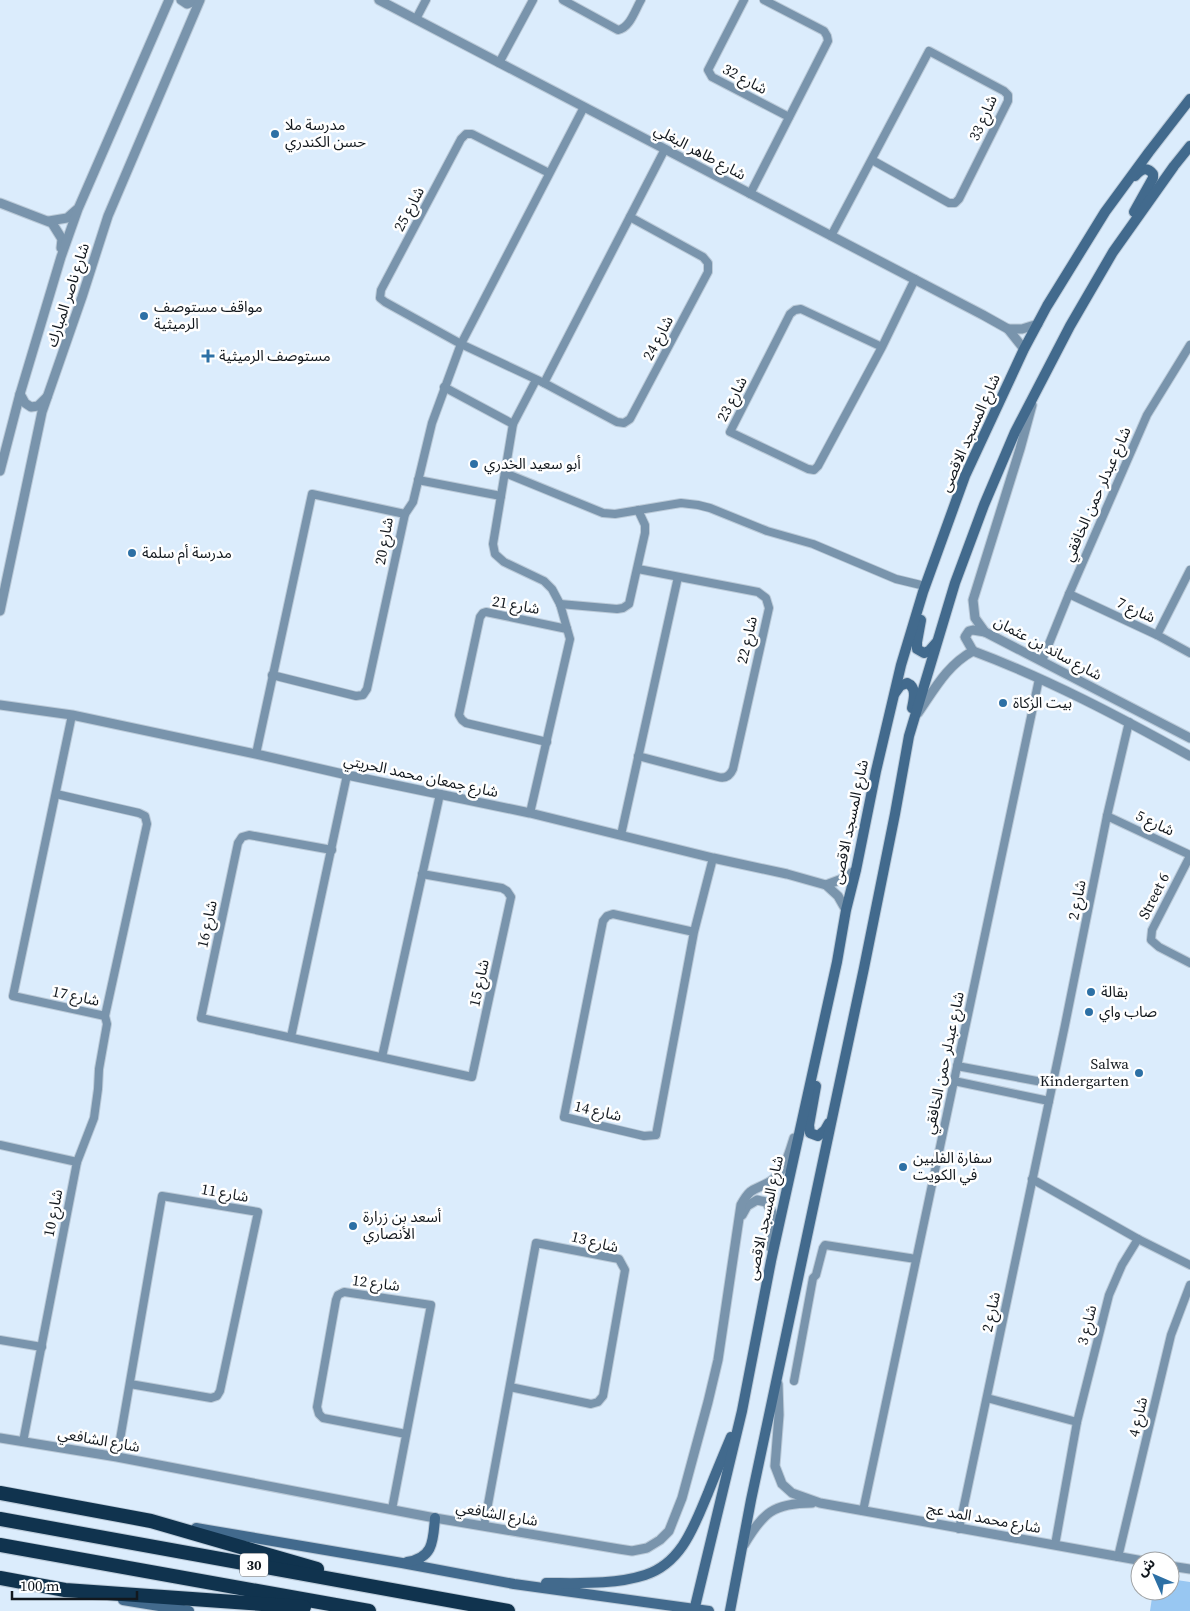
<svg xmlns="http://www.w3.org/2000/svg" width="1190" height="1611" viewBox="0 0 1190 1611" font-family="'Source Serif 4','Noto Sans Arabic',serif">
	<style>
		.green { fill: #98c7f2 }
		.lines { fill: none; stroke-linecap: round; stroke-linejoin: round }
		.minor-casing { stroke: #bbcad8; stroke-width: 10 }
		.tertiary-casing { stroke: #bbcad8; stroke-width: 11 }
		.secondary-casing { stroke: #bbcad8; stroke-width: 12 }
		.motorway-casing { stroke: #bbcad8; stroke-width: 16 }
		.minor { stroke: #7994ac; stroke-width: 8 }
		.tertiary { stroke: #7994ac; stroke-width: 9 }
		.secondary { stroke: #426a8d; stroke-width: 10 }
		.motorway { stroke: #10334e; stroke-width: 14 }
		.poi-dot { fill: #2d70a5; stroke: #fff; stroke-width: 2 }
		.labels { text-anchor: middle; stroke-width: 5; stroke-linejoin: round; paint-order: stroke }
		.shield { fill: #fff; stroke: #595d62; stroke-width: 1 }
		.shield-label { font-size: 14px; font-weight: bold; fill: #12181e }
		.street-label { font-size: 15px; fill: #12181e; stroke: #fff }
		.poi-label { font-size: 15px; fill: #12181e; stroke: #fff; text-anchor: start }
	</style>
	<rect width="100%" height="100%" fill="#dbecfc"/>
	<!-- green -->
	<path class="green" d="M 1170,1579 L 1190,1582 L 1190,1611 L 1150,1611 L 1153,1591 L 1170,1591 Z"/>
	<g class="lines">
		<!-- minor casing -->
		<g class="minor-casing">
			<g id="minor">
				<path d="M 563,0 L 618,30 C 630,28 635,10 641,0"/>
				<path d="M 744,0 L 708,70 L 712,77 L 789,117"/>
				<path d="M 416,19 L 426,0"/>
				<path d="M 499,63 L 533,0"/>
				<path d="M 549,173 L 472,134 L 466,134 L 461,139 L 381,290 L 380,298 L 385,302 L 461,344 L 544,383 L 617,422 L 624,423 L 630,419 L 708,272 L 708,263 L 703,257 L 630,217"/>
				<path d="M 750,194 L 828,41 L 827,36 L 824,31 L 764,0"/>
				<path d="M 831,236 L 929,51 L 1004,91 L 1008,95 L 1008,101 L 959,199 L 955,203 L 949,203 L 872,160"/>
				<path d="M 882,347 L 801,309 L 795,310 L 790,314 L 730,432 L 808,469 L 814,470 L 818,466 L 882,347 L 915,279"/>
				<path d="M 544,383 L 665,149"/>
				<path d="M 444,387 L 513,424"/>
				<path d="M 505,473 L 603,513 L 615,514 L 681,503 L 698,505 L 710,508 L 767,531 L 813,544 L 896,579 L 925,586"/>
				<path d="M 418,480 L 501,496"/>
				<path d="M 638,569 L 758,592 L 766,598 L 769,608 L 733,769 C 730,776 725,779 718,777 L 638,756"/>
				<path d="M 1069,594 L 1157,635 L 1190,653"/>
				<path d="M 560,604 L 617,609 L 623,608 L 629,604 L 645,533 L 645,525 L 638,510"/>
				<path d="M 1157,635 L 1190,570"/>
				<path d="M 1042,661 L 1069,594 L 1147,415 L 1190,345"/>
				<path d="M 272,675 L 356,696 L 363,695 L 367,689 L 405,514 L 413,502 L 432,423 L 461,344 L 584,107"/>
				<path d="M 72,715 L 13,996 L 105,1016"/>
				<path d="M 547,742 L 466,723 L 462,720 L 459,715 L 480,617 L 483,613 L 486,612 L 567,629"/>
				<path d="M 256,754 L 312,494 L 405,514"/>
				<path d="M 530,813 L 570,639 L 560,604 L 552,589 L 544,581 L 504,562 L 495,554 L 493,544 L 513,424 L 536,380"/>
				<path d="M 1107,816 L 1190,855"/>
				<path d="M 621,835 L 678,577"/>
				<path d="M 332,850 L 249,835 L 242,837 L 238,843 L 201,1018 L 472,1077 L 511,897 L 507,891 L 502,888 L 422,874"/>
				<path d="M 1190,856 L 1152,930 L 1151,940 L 1159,947 L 1190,963"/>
				<path d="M 694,932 L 613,914 L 607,916 L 603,921 L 564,1117 L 644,1136 L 656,1135 L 694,932 L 713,858"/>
				<path d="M 291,1037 L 347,775"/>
				<path d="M 382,1057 L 440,794"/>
				<path d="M 957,1066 L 1053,1084"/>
				<path d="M 954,1081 L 1049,1101"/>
				<path d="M 0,1145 L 77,1162"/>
				<path d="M 1032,1179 L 1138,1239 L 1190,1265"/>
				<path d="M 0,1340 L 42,1347"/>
				<path d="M 794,1381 L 813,1278 L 816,1275 L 823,1248 L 825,1245 L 916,1259"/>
				<path d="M 987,1398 L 1077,1422"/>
				<path d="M 23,1442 L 77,1162 L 94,1118 L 98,1089 L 99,1069 L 107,1024 L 105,1016 L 147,824 L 145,816 L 139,813 L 56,794"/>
				<path d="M 117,1457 L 162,1196 L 258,1212 L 220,1391 L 217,1396 L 211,1398 L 130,1384"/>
				<path d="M 392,1509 L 431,1305 L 344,1292 L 338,1295 L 336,1300 L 317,1407 L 319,1414 L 323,1418 L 406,1434"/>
				<path d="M 863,1511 L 1039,679"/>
				<path d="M 484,1526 L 536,1243 L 619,1259 L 625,1270 L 603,1396 L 598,1402 L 591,1404 L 510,1387"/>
				<path d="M 959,1529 L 1065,1025 L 1107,816 L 1129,722"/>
				<path d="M 1055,1545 L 1077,1422 L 1109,1295 L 1122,1265 L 1138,1239"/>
				<path d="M 1118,1557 L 1171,1335 L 1190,1285"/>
			</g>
		</g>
		<!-- tertiary casing -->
		<g class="tertiary-casing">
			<g id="tertiary">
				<path d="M 181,0 L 187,4 L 197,0"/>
				<path d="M 379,0 L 983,315 L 1008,329 L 1024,349"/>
				<path d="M 0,203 L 52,223 L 62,239 L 61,248"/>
				<path d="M 49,221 L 67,218 L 76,210"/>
				<path d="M 1008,329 L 1022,329 L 1038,324"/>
				<path d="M 20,394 L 25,403 L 31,407 L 38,406 L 47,397"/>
				<path d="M 1032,405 L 1020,449 L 973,600 L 975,618 L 985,632 L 1190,738"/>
				<path d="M 0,471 L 20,394 L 61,257 L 78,209 L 169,0"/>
				<path d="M 0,611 L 42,412 L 82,297 L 108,216 L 200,0"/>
				<path d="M 973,651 L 965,637 L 969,631 L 973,630 L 985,632"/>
				<path d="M 0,705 L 72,715 L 256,754 L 347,775 L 530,813 L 713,858 L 787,874 L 826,885 L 838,896 L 846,910"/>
				<path d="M 918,713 C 934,690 947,665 973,651 C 1048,679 1120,717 1190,756"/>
				<path d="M 826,885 L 842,879 L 856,870"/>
				<path d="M 742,1215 L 747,1206 L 757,1200 L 766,1202 L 772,1212 L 771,1248"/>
				<path d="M 778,1384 L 779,1415 L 775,1466 L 782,1484 L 792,1493 L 820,1503 L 1143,1561"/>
				<path d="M 0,1438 L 117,1457 L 435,1518 L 619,1549 L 632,1551 L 647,1548 L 660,1540 L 669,1531 L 682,1498 L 708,1402 L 718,1360 L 741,1205 C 752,1185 755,1191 771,1181 C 785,1171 789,1154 794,1138"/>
				<path d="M 744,1545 C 763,1513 773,1503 812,1503"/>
				<path d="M 1170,1566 L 1190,1569"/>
			</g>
		</g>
		<!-- secondary casing -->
		<g class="secondary-casing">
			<g id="secondary">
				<path d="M 1134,212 L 1153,178 L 1153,174 C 1147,166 1141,169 1135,176"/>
				<path d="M 921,620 L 917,642 L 917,649 L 924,653 L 929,651 L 936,643"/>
				<path d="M 895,693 L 900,686 L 907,683 C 917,687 914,699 912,708"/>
				<path d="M 816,1086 L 809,1125 L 810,1133 L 818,1136 L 825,1130 L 829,1123"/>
				<path d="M 196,1528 L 402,1563 L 514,1584 L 709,1611"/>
				<path d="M 407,1562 C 434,1558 433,1540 435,1518"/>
				<path d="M 546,1583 C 578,1583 614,1585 645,1575 C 682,1563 694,1526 708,1493 C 715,1475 723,1456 731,1437"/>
				<path d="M 123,1600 L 189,1611"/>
				<path d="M 694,1611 L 742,1411 L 771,1261 L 837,962 L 846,910 L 856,870 L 876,771 L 901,665 L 923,592 L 965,476 L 1024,349 L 1047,306 L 1105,212 L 1149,152 L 1190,99"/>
				<path d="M 730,1611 L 751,1500 L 864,968 L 895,814 L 909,736 L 955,583 L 984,505 L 1015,432 L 1070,326 L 1113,252 L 1174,166 L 1190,146"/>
			</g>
		</g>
		<!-- motorway casing -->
		<g class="motorway-casing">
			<g id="motorway">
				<path d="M 0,1493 L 151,1521 L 317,1569"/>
				<path d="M 0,1519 L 508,1611"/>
				<path d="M 0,1545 L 369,1611"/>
				<path d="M 0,1578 L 65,1590 L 304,1607"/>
			</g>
		</g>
		<!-- minor -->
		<use href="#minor" class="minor"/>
		<!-- tertiary -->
		<use href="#tertiary" class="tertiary"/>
		<!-- secondary -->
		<use href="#secondary" class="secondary"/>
		<!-- motorway -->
		<use href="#motorway" class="motorway"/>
	</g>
	<!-- markers -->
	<g class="poi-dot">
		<circle cx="275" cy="134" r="5"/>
		<circle cx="144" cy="316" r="5"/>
		<path d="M205.5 348.5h5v5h5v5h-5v5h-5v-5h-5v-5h5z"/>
		<circle cx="474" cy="464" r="5"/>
		<circle cx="132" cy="553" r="5"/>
		<circle cx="1003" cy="703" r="5"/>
		<circle cx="1091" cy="992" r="5"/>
		<circle cx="1089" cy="1012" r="5"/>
		<circle cx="1139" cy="1073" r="5"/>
		<circle cx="903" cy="1167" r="5"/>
		<circle cx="353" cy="1226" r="5"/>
	</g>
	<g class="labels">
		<!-- shield labels -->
		<rect class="shield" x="240" y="1553.5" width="28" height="23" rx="4"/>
		<g class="shield-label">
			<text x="254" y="1570">30</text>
		</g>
		<!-- street labels -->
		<g class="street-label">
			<text transform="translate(745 79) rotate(28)" y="5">شارع 32</text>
			<text transform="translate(983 118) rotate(-66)" y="5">شارع 33</text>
			<text transform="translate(700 152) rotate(28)" y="5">شارع طاهر البغلي</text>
			<text transform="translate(409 209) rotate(-62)" y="5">شارع 25</text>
			<text transform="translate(68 295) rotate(-72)" y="5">شارع ناصر المبارك</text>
			<text transform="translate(658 338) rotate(-62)" y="5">شارع 24</text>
			<text transform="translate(732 399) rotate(-63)" y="5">شارع 23</text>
			<text transform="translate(970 433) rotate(-66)" y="5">شارع المسجد الاقصى</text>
			<text transform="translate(1097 494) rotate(-66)" y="5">شارع عبدلر حمن الخافقي</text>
			<text transform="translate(384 541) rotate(-80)" y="5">شارع 20</text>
			<text transform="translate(516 605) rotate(10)" y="5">شارع 21</text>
			<text transform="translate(1136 610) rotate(25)" y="5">شارع 7</text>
			<text transform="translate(747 640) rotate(-77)" y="5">شارع 22</text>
			<text transform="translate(1048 648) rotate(28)" y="5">شارع ساند بن عثمان</text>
			<text transform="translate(421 776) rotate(12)" y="5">شارع جمعان محمد الحريتي</text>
			<text transform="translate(850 822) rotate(-78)" y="5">شارع المسجد الاقصى</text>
			<text transform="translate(1155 823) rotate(25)" y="5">شارع 5</text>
			<text transform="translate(1154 896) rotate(-63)" y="5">Street 6</text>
			<text transform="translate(1077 900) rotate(-79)" y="5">شارع 2</text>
			<text transform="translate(207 924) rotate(-78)" y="5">شارع 16</text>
			<text transform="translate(479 983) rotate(-78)" y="5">شارع 15</text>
			<text transform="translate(76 996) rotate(12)" y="5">شارع 17</text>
			<text transform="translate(944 1063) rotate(-78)" y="5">شارع عبدلر حمن الخافقي</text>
			<text transform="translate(598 1111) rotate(13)" y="5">شارع 14</text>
			<text transform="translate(225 1193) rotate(10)" y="5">شارع 11</text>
			<text transform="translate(53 1213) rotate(-79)" y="5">شارع 10</text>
			<text transform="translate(765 1218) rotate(-78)" y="5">شارع المسجد الاقصى</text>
			<text transform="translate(595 1242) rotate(14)" y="5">شارع 13</text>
			<text transform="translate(376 1283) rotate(7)" y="5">شارع 12</text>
			<text transform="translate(991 1312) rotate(-78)" y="5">شارع 2</text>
			<text transform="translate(1087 1325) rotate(-76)" y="5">شارع 3</text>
			<text transform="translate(1138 1417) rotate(-77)" y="5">شارع 4</text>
			<text transform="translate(99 1440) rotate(10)" y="5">شارع الشافعي</text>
			<text transform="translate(497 1514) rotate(10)" y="5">شارع الشافعي</text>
			<text transform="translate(984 1518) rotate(10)" y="5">شارع محمد المد عج</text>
		</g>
		<!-- poi labels -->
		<g class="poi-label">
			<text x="285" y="130">مدرسة ملا<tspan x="285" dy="17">حسن الكندري</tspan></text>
			<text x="154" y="312">مواقف مستوصف<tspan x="154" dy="17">الرميثية</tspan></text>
			<text x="219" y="361">مستوصف الرميثية</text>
			<text x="484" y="469">أبو سعيد الخدري</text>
			<text x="142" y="558">مدرسة أم سلمة</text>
			<text x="1013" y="708">بيت الزكاة</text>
			<text x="1101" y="997">بقالة</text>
			<text x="1099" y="1017">صاب واي</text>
			<text x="1129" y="1069" text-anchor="end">Salwa<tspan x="1129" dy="17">Kindergarten</tspan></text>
			<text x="913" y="1163">سفارة الفلبين<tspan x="913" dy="17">في الكويت</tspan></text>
			<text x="363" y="1222">أسعد بن زرارة<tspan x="363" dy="17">الأنصاري</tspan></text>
		</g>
	</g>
	<!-- north arrow -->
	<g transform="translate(1155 1576) rotate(315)"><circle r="24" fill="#ffffff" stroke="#a0a3a5"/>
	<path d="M0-4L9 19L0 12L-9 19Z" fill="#2d70a5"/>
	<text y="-8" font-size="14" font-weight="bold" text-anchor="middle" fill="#12181e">ش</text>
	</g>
	<!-- scale -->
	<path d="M12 1591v8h125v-8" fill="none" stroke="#12181e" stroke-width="2.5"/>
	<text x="20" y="1591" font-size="15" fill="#12181e" stroke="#ffffff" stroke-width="4" paint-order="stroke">100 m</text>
</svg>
